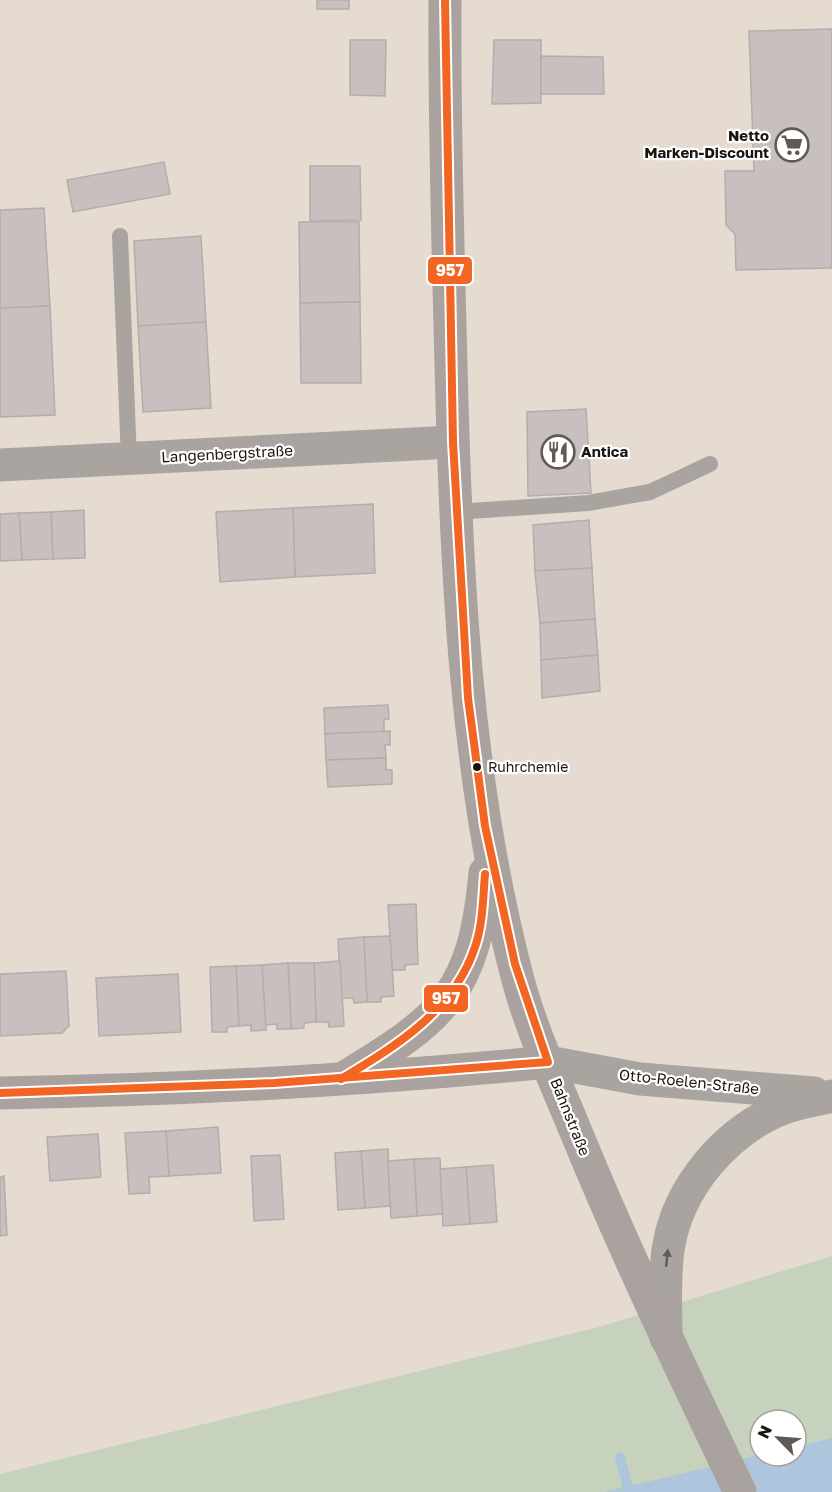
<svg xmlns="http://www.w3.org/2000/svg" width="832" height="1492" viewBox="0 0 832 1492" font-family="'Golos Text',sans-serif">
	<style>
		.green { fill: #c6d2bb; fill-rule: evenodd }
		.water { fill: #aec5de }
		.lines { fill: none; stroke-linecap: round; stroke-linejoin: round }
		.stream { stroke: #aec5de; stroke-width: 10 }
		.building { fill: #c7c0be; stroke: #b4adab; stroke-width: 1.5 }
		.lane { stroke: #a9a4a0; stroke-width: 16 }
		.street { stroke: #a9a4a0; stroke-width: 33 }
		.secondary { stroke: #a9a29e; stroke-width: 33 }
		.bus-1-casing { stroke: #fff; stroke-width: 12 }
		.bus-1 { stroke: #f26522; stroke-width: 8 }
		.oneway { fill: #625c57 }
		.bus-dot { fill: #1b150e; stroke: #fff; stroke-width: 2 }
		.labels { text-anchor: middle; stroke-width: 4.5; stroke-linejoin: round; paint-order: stroke }
		.bus-label { font-size: 14px; fill: #1b150e; stroke: #fff; text-anchor: start }
		.poi-label { font-size: 15px; font-weight: bold; fill: #1b150e; stroke: #fff; text-anchor: end }
		.street-label { font-size: 15px; fill: #1b150e; stroke: #fff }
		.line-badge { stroke: #fff; stroke-width: 2 }
		.badge-label { font-size: 16px; text-anchor: middle; font-weight: bold; fill: #fff }
	</style>
	<rect width="100%" height="100%" fill="#e5dbd1"/>
	<!-- green -->
	<path class="green" d="M 832,1256 L 832,1492 L 0,1492 L 0,1474 L 599,1327 ZM 760,1420 L 796,1420 L 796,1456 L 760,1456 Z"/>
	<!-- water -->
	<path class="water" d="M 832,1438 L 832,1492 L 604,1492 L 760,1455 L 796,1456 L 796,1447 Z"/>
	<g class="lines">
		<!-- stream -->
		<path class="stream" d="M 620,1457 L 629,1492"/>
	</g>
	<!-- building -->
	<g class="building">
		<rect x="317" y="0" width="32" height="9"/>
		<path d="M 832,29 L 832,268 L 736,270 L 735,234 L 726,225 L 725,171 L 754,171 L 749,31 Z"/>
		<path d="M 350,40 L 386,40 L 385,96 L 350,95 Z"/>
		<path d="M 494,40 L 541,40 L 541,103 L 492,104 Z"/>
		<path d="M 541,56 L 603,57 L 604,94 L 541,94 Z"/>
		<path d="M 164,162 L 170,194 L 73,212 L 67,180 Z"/>
		<path d="M 310,166 L 360,166 L 361,220 L 310,221 Z"/>
		<path d="M 44,208 L 50,306 L 0,308 L 0,210 Z"/>
		<path d="M 299,222 L 359,222 L 360,302 L 300,303 Z"/>
		<path d="M 201,236 L 206,322 L 138,326 L 134,241 Z"/>
		<path d="M 360,302 L 361,383 L 301,383 L 300,303 Z"/>
		<path d="M 50,306 L 55,415 L 0,417 L 0,308 Z"/>
		<path d="M 206,322 L 211,408 L 143,412 L 138,326 Z"/>
		<path d="M 586,409 L 591,493 L 528,496 L 527,412 Z"/>
		<path d="M 373,504 L 375,573 L 295,577 L 293,508 Z"/>
		<path d="M 293,508 L 295,577 L 220,582 L 216,512 Z"/>
		<path d="M 84,510 L 85,558 L 53,559 L 51,512 Z"/>
		<path d="M 51,512 L 53,559 L 22,560 L 19,513 Z"/>
		<path d="M 19,513 L 22,560 L 0,561 L 0,514 Z"/>
		<path d="M 589,520 L 592,568 L 535,571 L 533,525 Z"/>
		<path d="M 592,568 L 595,619 L 540,623 L 535,571 Z"/>
		<path d="M 595,619 L 598,655 L 541,660 L 540,623 Z"/>
		<path d="M 598,655 L 600,691 L 542,698 L 541,660 Z"/>
		<path d="M 388,705 L 389,719 L 384,719 L 384,732 L 325,734 L 324,708 Z"/>
		<path d="M 390,731 L 390,745 L 385,745 L 386,758 L 326,760 L 325,734 Z"/>
		<path d="M 386,758 L 386,770 L 392,770 L 392,784 L 328,787 L 326,760 Z"/>
		<path d="M 416,904 L 418,964 L 405,965 L 405,970 L 392,970 L 388,905 Z"/>
		<path d="M 390,936 L 394,996 L 381,997 L 381,1002 L 367,1002 L 364,937 Z"/>
		<path d="M 364,937 L 367,1002 L 354,1003 L 353,998 L 341,998 L 338,939 Z"/>
		<path d="M 340,961 L 344,1026 L 329,1027 L 328,1022 L 316,1022 L 314,963 Z"/>
		<path d="M 288,963 L 314,963 L 316,1022 L 304,1023 L 304,1028 L 291,1029 Z"/>
		<path d="M 288,963 L 291,1029 L 277,1029 L 277,1024 L 265,1025 L 262,965 Z"/>
		<path d="M 262,965 L 266,1030 L 251,1031 L 251,1025 L 239,1026 L 236,966 Z"/>
		<path d="M 236,966 L 239,1026 L 227,1027 L 227,1032 L 212,1032 L 210,967 Z"/>
		<path d="M 66,971 L 69,1026 L 62,1033 L 0,1036 L 0,974 Z"/>
		<path d="M 178,974 L 181,1032 L 99,1036 L 96,978 Z"/>
		<path d="M 218,1127 L 221,1173 L 169,1176 L 166,1131 Z"/>
		<path d="M 166,1131 L 169,1176 L 149,1177 L 150,1193 L 129,1194 L 125,1133 Z"/>
		<path d="M 98,1134 L 101,1177 L 50,1181 L 47,1137 Z"/>
		<path d="M 388,1149 L 390,1206 L 365,1208 L 361,1151 Z"/>
		<path d="M 361,1151 L 365,1208 L 338,1210 L 335,1153 Z"/>
		<path d="M 280,1155 L 284,1219 L 254,1221 L 251,1156 Z"/>
		<path d="M 440,1158 L 443,1214 L 417,1216 L 414,1159 Z"/>
		<path d="M 414,1159 L 417,1216 L 391,1218 L 388,1161 Z"/>
		<path d="M 493,1165 L 497,1222 L 470,1224 L 466,1167 Z"/>
		<path d="M 466,1167 L 470,1224 L 443,1226 L 440,1169 Z"/>
		<path d="M 4,1176 L 7,1235 L 0,1236 L 0,1177 Z"/>
	</g>
	<g class="lines">
		<!-- lane -->
		<g class="lane">
			<path d="M 120,236 L 129,459"/>
			<path d="M 456,512 L 588,503 L 650,492 L 710,464"/>
		</g>
		<!-- street -->
		<g class="street">
			<path d="M 0,465 L 453,442"/>
			<path d="M 548,1062 L 640,1079 L 814,1093"/>
			<path d="M 666,1338 C 666,1309 664,1279 668,1250 C 677,1187 728,1128 787,1107 C 801,1102 817,1100 832,1096"/>
		</g>
		<!-- secondary -->
		<g class="secondary">
			<path d="M 445,0 C 444,122 448,243 451,365 C 456,571 465,780 518,980 C 532,1032 556,1083 576,1132 C 626,1254 683,1373 740,1492"/>
			<path d="M 345,1077 C 444,1017 474,993 485,873"/>
			<path d="M 0,1093 C 183,1090 365,1080 548,1062"/>
		</g>
		<!-- bus-1 casing -->
		<g class="bus-1-casing">
			<g id="bus-1">
				<path d="M 341,1079 C 396,1046 454,1011 475,947 C 483,924 483,898 485,874"/>
				<path d="M 0,1093 L 274,1083 L 548,1062 L 515,964 L 485,826 L 468,698 L 453,442 L 445,0"/>
			</g>
		</g>
		<!-- bus-1 -->
		<use href="#bus-1" class="bus-1"/>
	</g>
	<!-- one-way arrows -->
	<defs><path id="oneway-solid" d="M-6-.8H1V-3.2L6.5 0L1 3.2V.8H-6Z" transform="scale(1.5)"/></defs>
	<use class="oneway" href="#oneway-solid" transform="translate(667 1258) rotate(-84)"/>
	<!-- icons -->
	<defs>
		<g id="supermarket-ring" transform="scale(1.725)"><circle r="9.5" fill="#fff" stroke="#625a52" stroke-width="1.5"/><path d="M-6-5.5h2.5l.6 2H6L4.5 2H-2.5L-4.4-4H-6ZM-1.5 3.2a1.3 1.3 0 1 0 .1 0ZM3 3.2a1.3 1.3 0 1 0 .1 0Z" fill="#625a52"/></g>
		<g id="restaurant-ring" transform="scale(1.725)"><circle r="9.5" fill="#fff" stroke="#625a52" stroke-width="1.5"/><path d="M-5-6h1v4h1v-4h1v4h1v-4h1v5L-1.5 .5V6h-2V.5L-5-1ZM5-6V6H3V1.5H1.5Q1.5-4 5-6Z" fill="#625a52"/></g>
	</defs>
	<g fill-rule="evenodd">
		<use href="#supermarket-ring" x="792" y="145"/>
		<use href="#restaurant-ring" x="558" y="452"/>
	</g>
	<!-- markers -->
	<circle class="bus-dot" cx="477" cy="767" r="5"/>
	<g class="labels">
		<!-- bus labels -->
		<g class="bus-label">
			<text x="488" y="772">Ruhrchemie</text>
		</g>
		<!-- poi labels -->
		<g class="poi-label">
			<text x="769" y="141">Netto<tspan x="769" dy="17">Marken-Discount</tspan></text>
			<text x="581" y="457" text-anchor="start">Antica</text>
		</g>
		<!-- street labels -->
		<g class="street-label">
			<text transform="translate(227 454) rotate(-3)" y="5">Langenbergstraße</text>
			<text transform="translate(689 1082) rotate(6)" y="5">Otto-Roelen-Straße</text>
			<text transform="translate(570 1117) rotate(68)" y="5">Bahnstraße</text>
		</g>
	</g>
	<g class="line-badge">
		<rect x="427" y="256" width="46" height="29" rx="6" fill="#f26522"/>
		<rect x="423" y="984" width="46" height="29" rx="6" fill="#f26522"/>
	</g>
	<g class="badge-label">
		<text x="450" y="276">957</text>
		<text x="446" y="1004">957</text>
	</g>
	<!-- north arrow -->
	<g transform="translate(778 1438) rotate(295)"><circle r="28" fill="#ffffff" stroke="#a4a19f" stroke-width="1.5"/>
	<path d="M0-4.5L10 22L0 15L-10 22Z" fill="#625a52"/>
	<text y="-9" font-size="16" font-weight="bold" text-anchor="middle" fill="#1b150e">N</text>
	</g>
</svg>
